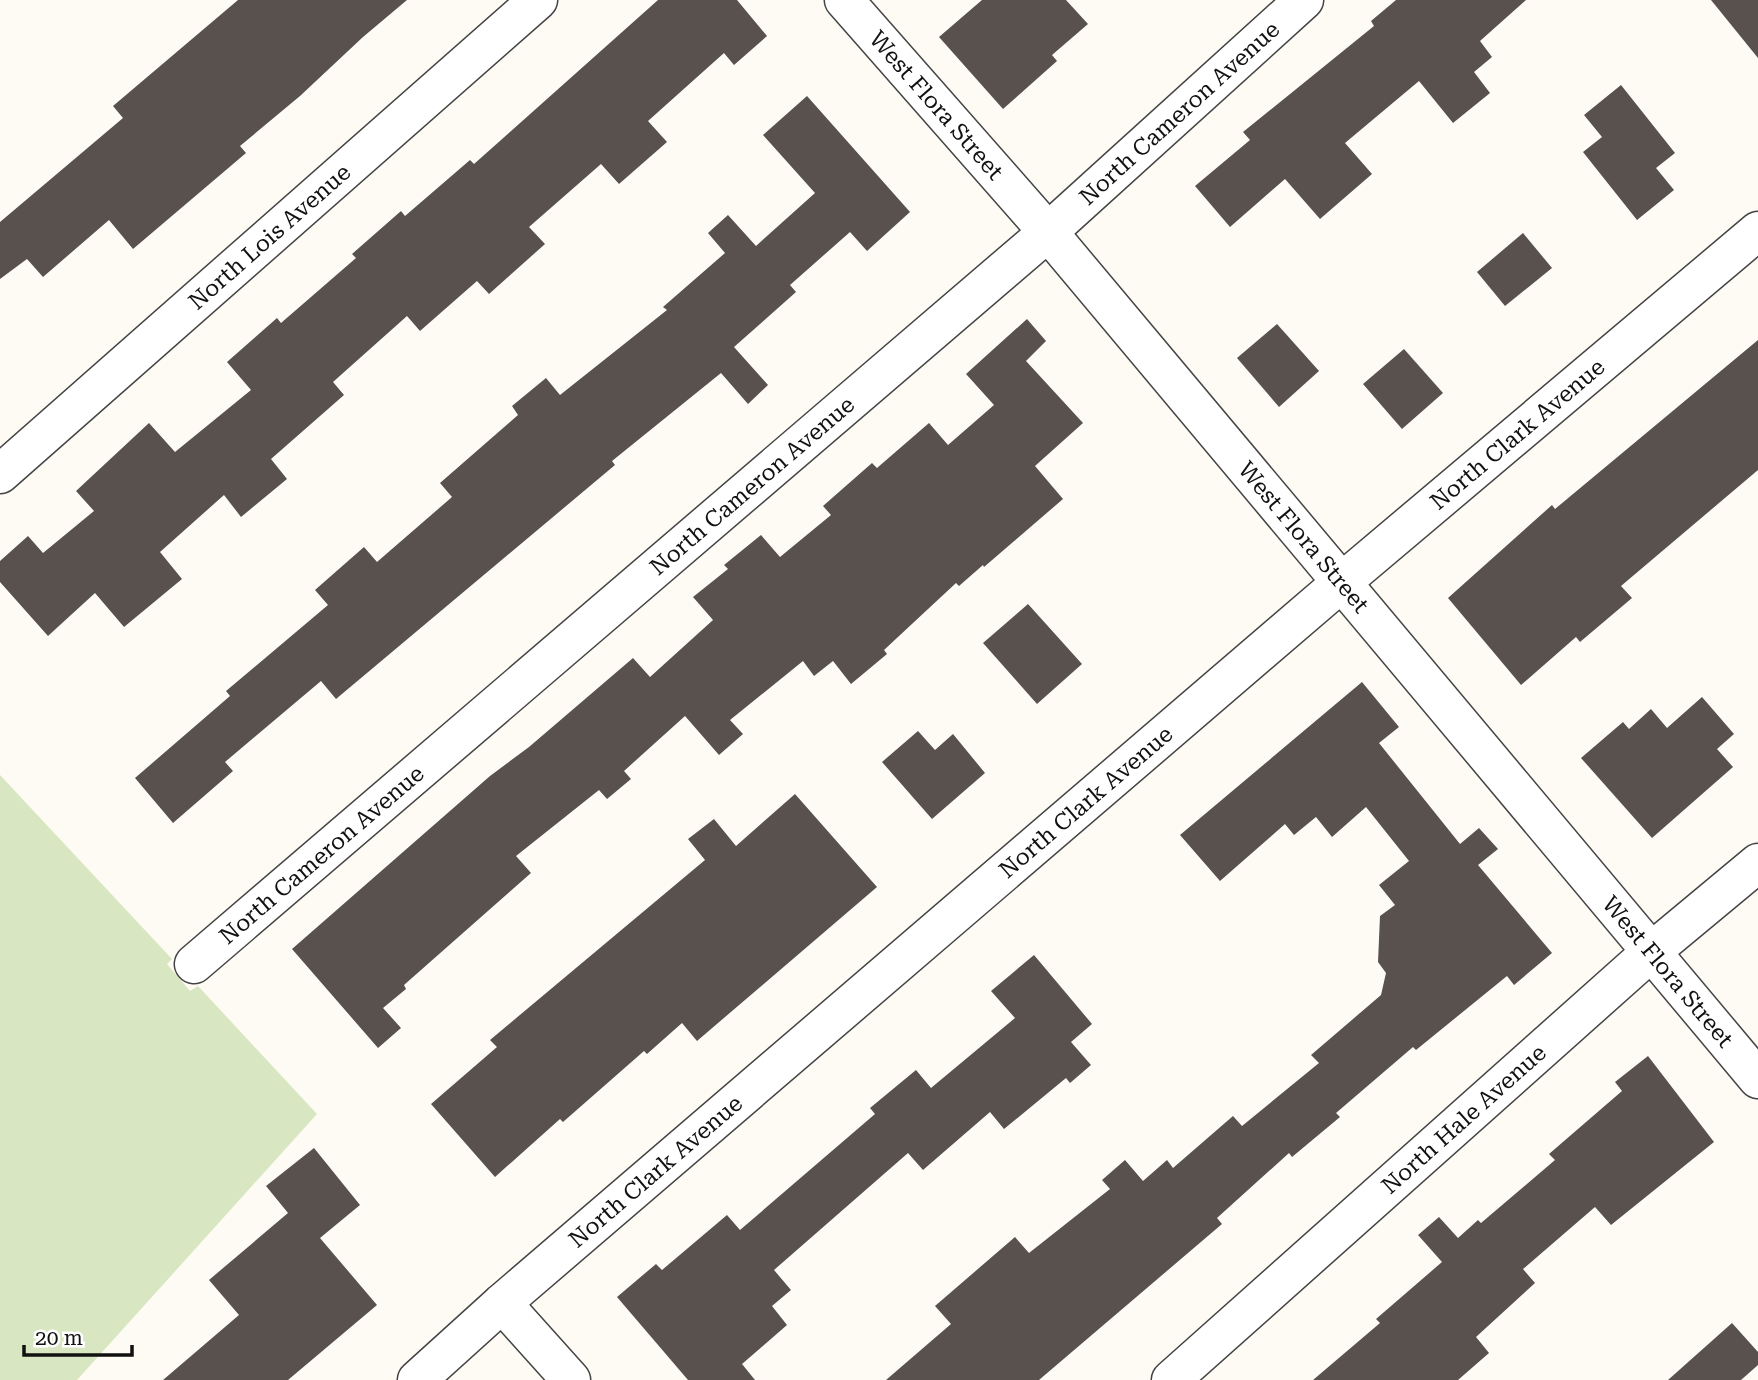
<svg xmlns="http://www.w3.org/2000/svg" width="1758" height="1380" viewBox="0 0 1758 1380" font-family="'Roboto Serif',serif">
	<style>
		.green { fill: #d8e7c1 }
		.building { fill: #58514e }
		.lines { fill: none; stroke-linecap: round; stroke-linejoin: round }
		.minor-casing { stroke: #444; stroke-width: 41 }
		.minor { stroke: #fff; stroke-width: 38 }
		.labels { text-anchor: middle; stroke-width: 7; stroke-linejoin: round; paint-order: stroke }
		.street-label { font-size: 23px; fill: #111; stroke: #fff }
	</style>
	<rect width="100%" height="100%" fill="#fefbf5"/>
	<!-- green -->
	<path class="green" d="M 0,775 L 172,959 L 167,964 L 190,991 L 198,986 L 317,1114 L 77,1380 L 0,1380 Z"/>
	<!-- building -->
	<g class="building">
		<path d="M 238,0 L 407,0 L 363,37 L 300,96 L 240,146 L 246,153 L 133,249 L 109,220 L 43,277 L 27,259 L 0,279 L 0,222 L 123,118 L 113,106 Z"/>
		<path d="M 658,0 L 737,0 L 767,36 L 734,65 L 724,53 L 648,121 L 667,142 L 619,184 L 601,164 L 529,227 L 545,244 L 489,294 L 477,281 L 420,331 L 407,316 L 333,382 L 344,395 L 271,459 L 287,479 L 241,517 L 224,495 L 160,552 L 182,579 L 124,627 L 95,593 L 48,636 L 0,582 L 0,561 L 28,536 L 43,553 L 94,511 L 76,491 L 149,423 L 175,452 L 251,390 L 227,362 L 277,318 L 281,323 L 356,258 L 352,254 L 401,211 L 405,216 L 470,160 L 474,164 Z"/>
		<path d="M 982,0 L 1066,0 L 1088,24 L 1052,55 L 1057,61 L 1003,109 L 939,37 Z"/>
		<path d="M 1396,0 L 1526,0 L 1480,41 L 1492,57 L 1474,72 L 1490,93 L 1453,123 L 1419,81 L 1345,143 L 1372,174 L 1320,219 L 1285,179 L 1230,227 L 1195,186 L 1250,140 L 1243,132 L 1374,26 L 1371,21 Z"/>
		<path d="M 1711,0 L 1758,0 L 1758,58 Z"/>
		<path d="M 1621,85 L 1675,153 L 1656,168 L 1674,190 L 1637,220 L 1583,152 L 1602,137 L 1584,115 Z"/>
		<path d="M 807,96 L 910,212 L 867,251 L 850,232 L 790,285 L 796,292 L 734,347 L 768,385 L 748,404 L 721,373 L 612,461 L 615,465 L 336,699 L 321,681 L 225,762 L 233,771 L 173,823 L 135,778 L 230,696 L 226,691 L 328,605 L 315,590 L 364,547 L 377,562 L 452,497 L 440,483 L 518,415 L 512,406 L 546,378 L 560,395 L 667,310 L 663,307 L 725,253 L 708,233 L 728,215 L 756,246 L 815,193 L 763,135 Z"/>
		<path d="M 1523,233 L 1552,268 L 1505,306 L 1477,272 Z"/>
		<path d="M 1027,319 L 1046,341 L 1026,361 L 1083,423 L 1035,466 L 1063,499 L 984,567 L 983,565 L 959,586 L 956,583 L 884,650 L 887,654 L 851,684 L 833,661 L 814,676 L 803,661 L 730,720 L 743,734 L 719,755 L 685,716 L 624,771 L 631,779 L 607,799 L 599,790 L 516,856 L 531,873 L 404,985 L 406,989 L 383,1008 L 401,1028 L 378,1048 L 292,949 L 490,776 L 529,747 L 633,658 L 650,677 L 713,620 L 693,597 L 728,569 L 724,565 L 761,535 L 780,557 L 831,515 L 823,506 L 872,463 L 877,468 L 929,423 L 948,445 L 994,405 L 966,374 Z"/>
		<path d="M 1277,324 L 1319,371 L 1279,407 L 1237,358 Z"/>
		<path d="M 1758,340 L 1758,470 L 1621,586 L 1632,598 L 1580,642 L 1576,637 L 1521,685 L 1448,598 L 1552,505 L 1555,509 Z"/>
		<path d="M 1404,349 L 1443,393 L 1402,429 L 1363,384 Z"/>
		<path d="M 1028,604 L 1082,664 L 1037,704 L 983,643 Z"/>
		<path d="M 1362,682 L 1399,727 L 1379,743 L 1460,844 L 1479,828 L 1498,849 L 1478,865 L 1552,953 L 1514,985 L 1507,976 L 1416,1050 L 1413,1047 L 1336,1113 L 1340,1117 L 1292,1157 L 1289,1153 L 1217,1218 L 1222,1224 L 1039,1380 L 886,1380 L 951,1324 L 935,1306 L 1015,1237 L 1029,1253 L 1110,1189 L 1102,1180 L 1125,1160 L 1143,1181 L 1167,1160 L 1173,1168 L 1233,1116 L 1242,1126 L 1319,1063 L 1311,1055 L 1381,995 L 1386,973 L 1378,962 L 1380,916 L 1395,905 L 1379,885 L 1409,861 L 1366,807 L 1332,837 L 1316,817 L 1294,835 L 1285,824 L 1220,881 L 1180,835 Z"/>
		<path d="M 1702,697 L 1734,734 L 1717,749 L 1733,767 L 1652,838 L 1581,758 L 1623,722 L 1629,729 L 1651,709 L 1667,728 Z"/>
		<path d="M 918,731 L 935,750 L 953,734 L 985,773 L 932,819 L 882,762 Z"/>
		<path d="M 795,794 L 877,887 L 697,1041 L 682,1023 L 647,1054 L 644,1051 L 563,1122 L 560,1119 L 495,1177 L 431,1104 L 497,1047 L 490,1040 L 705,860 L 688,839 L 714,819 L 736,846 Z"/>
		<path d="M 1034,955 L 1092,1024 L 1071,1042 L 1091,1065 L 1070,1083 L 1066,1078 L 1004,1129 L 990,1112 L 923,1170 L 908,1153 L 774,1270 L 791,1290 L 772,1306 L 787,1325 L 742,1364 L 755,1380 L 688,1380 L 617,1297 L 656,1264 L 662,1270 L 727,1215 L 740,1230 L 875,1114 L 870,1108 L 916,1070 L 931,1088 L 1015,1018 L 991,991 Z"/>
		<path d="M 1648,1056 L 1714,1142 L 1611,1225 L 1595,1207 L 1523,1269 L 1535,1283 L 1476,1337 L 1489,1353 L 1458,1380 L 1313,1380 L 1380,1323 L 1376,1319 L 1442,1262 L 1418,1235 L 1439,1217 L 1458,1238 L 1478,1220 L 1481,1223 L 1555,1160 L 1549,1154 L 1622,1091 L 1615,1082 Z"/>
		<path d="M 314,1148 L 360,1205 L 320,1238 L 377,1305 L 288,1380 L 163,1380 L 239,1315 L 209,1280 L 288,1213 L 266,1186 Z"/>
		<path d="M 1732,1323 L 1758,1352 L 1758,1365 L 1741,1380 L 1668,1380 Z"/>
	</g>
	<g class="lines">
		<!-- minor casing -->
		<g class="minor-casing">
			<g id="minor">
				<path id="s1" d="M 844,0 L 1048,232 L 1758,1079"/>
				<path id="s2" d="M 0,474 L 538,0"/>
				<path id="s3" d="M 194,964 L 1048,232 L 1304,0"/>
				<path d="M 502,1303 L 571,1380"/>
				<path id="s4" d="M 417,1380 L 502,1303 L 1342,582 L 1758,231"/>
				<path id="s5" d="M 1171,1380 L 1651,952 L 1758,863"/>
			</g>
		</g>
		<!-- minor -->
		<use href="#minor" class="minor"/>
	</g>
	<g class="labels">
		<!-- street labels -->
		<g class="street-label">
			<text dy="8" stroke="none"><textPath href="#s1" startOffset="140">West Flora Street</textPath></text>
			<text dy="8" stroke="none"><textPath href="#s3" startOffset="1302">North Cameron Avenue</textPath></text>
			<text dy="8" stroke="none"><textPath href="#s2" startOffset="359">North Lois Avenue</textPath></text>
			<text dy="8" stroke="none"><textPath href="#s4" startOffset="1451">North Clark Avenue</textPath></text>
			<text dy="8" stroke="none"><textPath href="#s3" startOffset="735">North Cameron Avenue</textPath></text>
			<text dy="8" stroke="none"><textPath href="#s1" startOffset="707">West Flora Street</textPath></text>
			<text dy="8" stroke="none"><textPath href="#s4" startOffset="884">North Clark Avenue</textPath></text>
			<text dy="8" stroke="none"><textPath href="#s3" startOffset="168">North Cameron Avenue</textPath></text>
			<text dy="8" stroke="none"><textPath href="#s1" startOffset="1274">West Flora Street</textPath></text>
			<text dy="8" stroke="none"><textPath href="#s5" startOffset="392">North Hale Avenue</textPath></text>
			<text dy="8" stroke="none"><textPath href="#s4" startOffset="317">North Clark Avenue</textPath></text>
		</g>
	</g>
	<!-- scale -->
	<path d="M24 1345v10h108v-10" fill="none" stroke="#111111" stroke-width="3.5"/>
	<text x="35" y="1345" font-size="21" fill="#111111" stroke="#ffffff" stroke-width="5" paint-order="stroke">20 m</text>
</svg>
